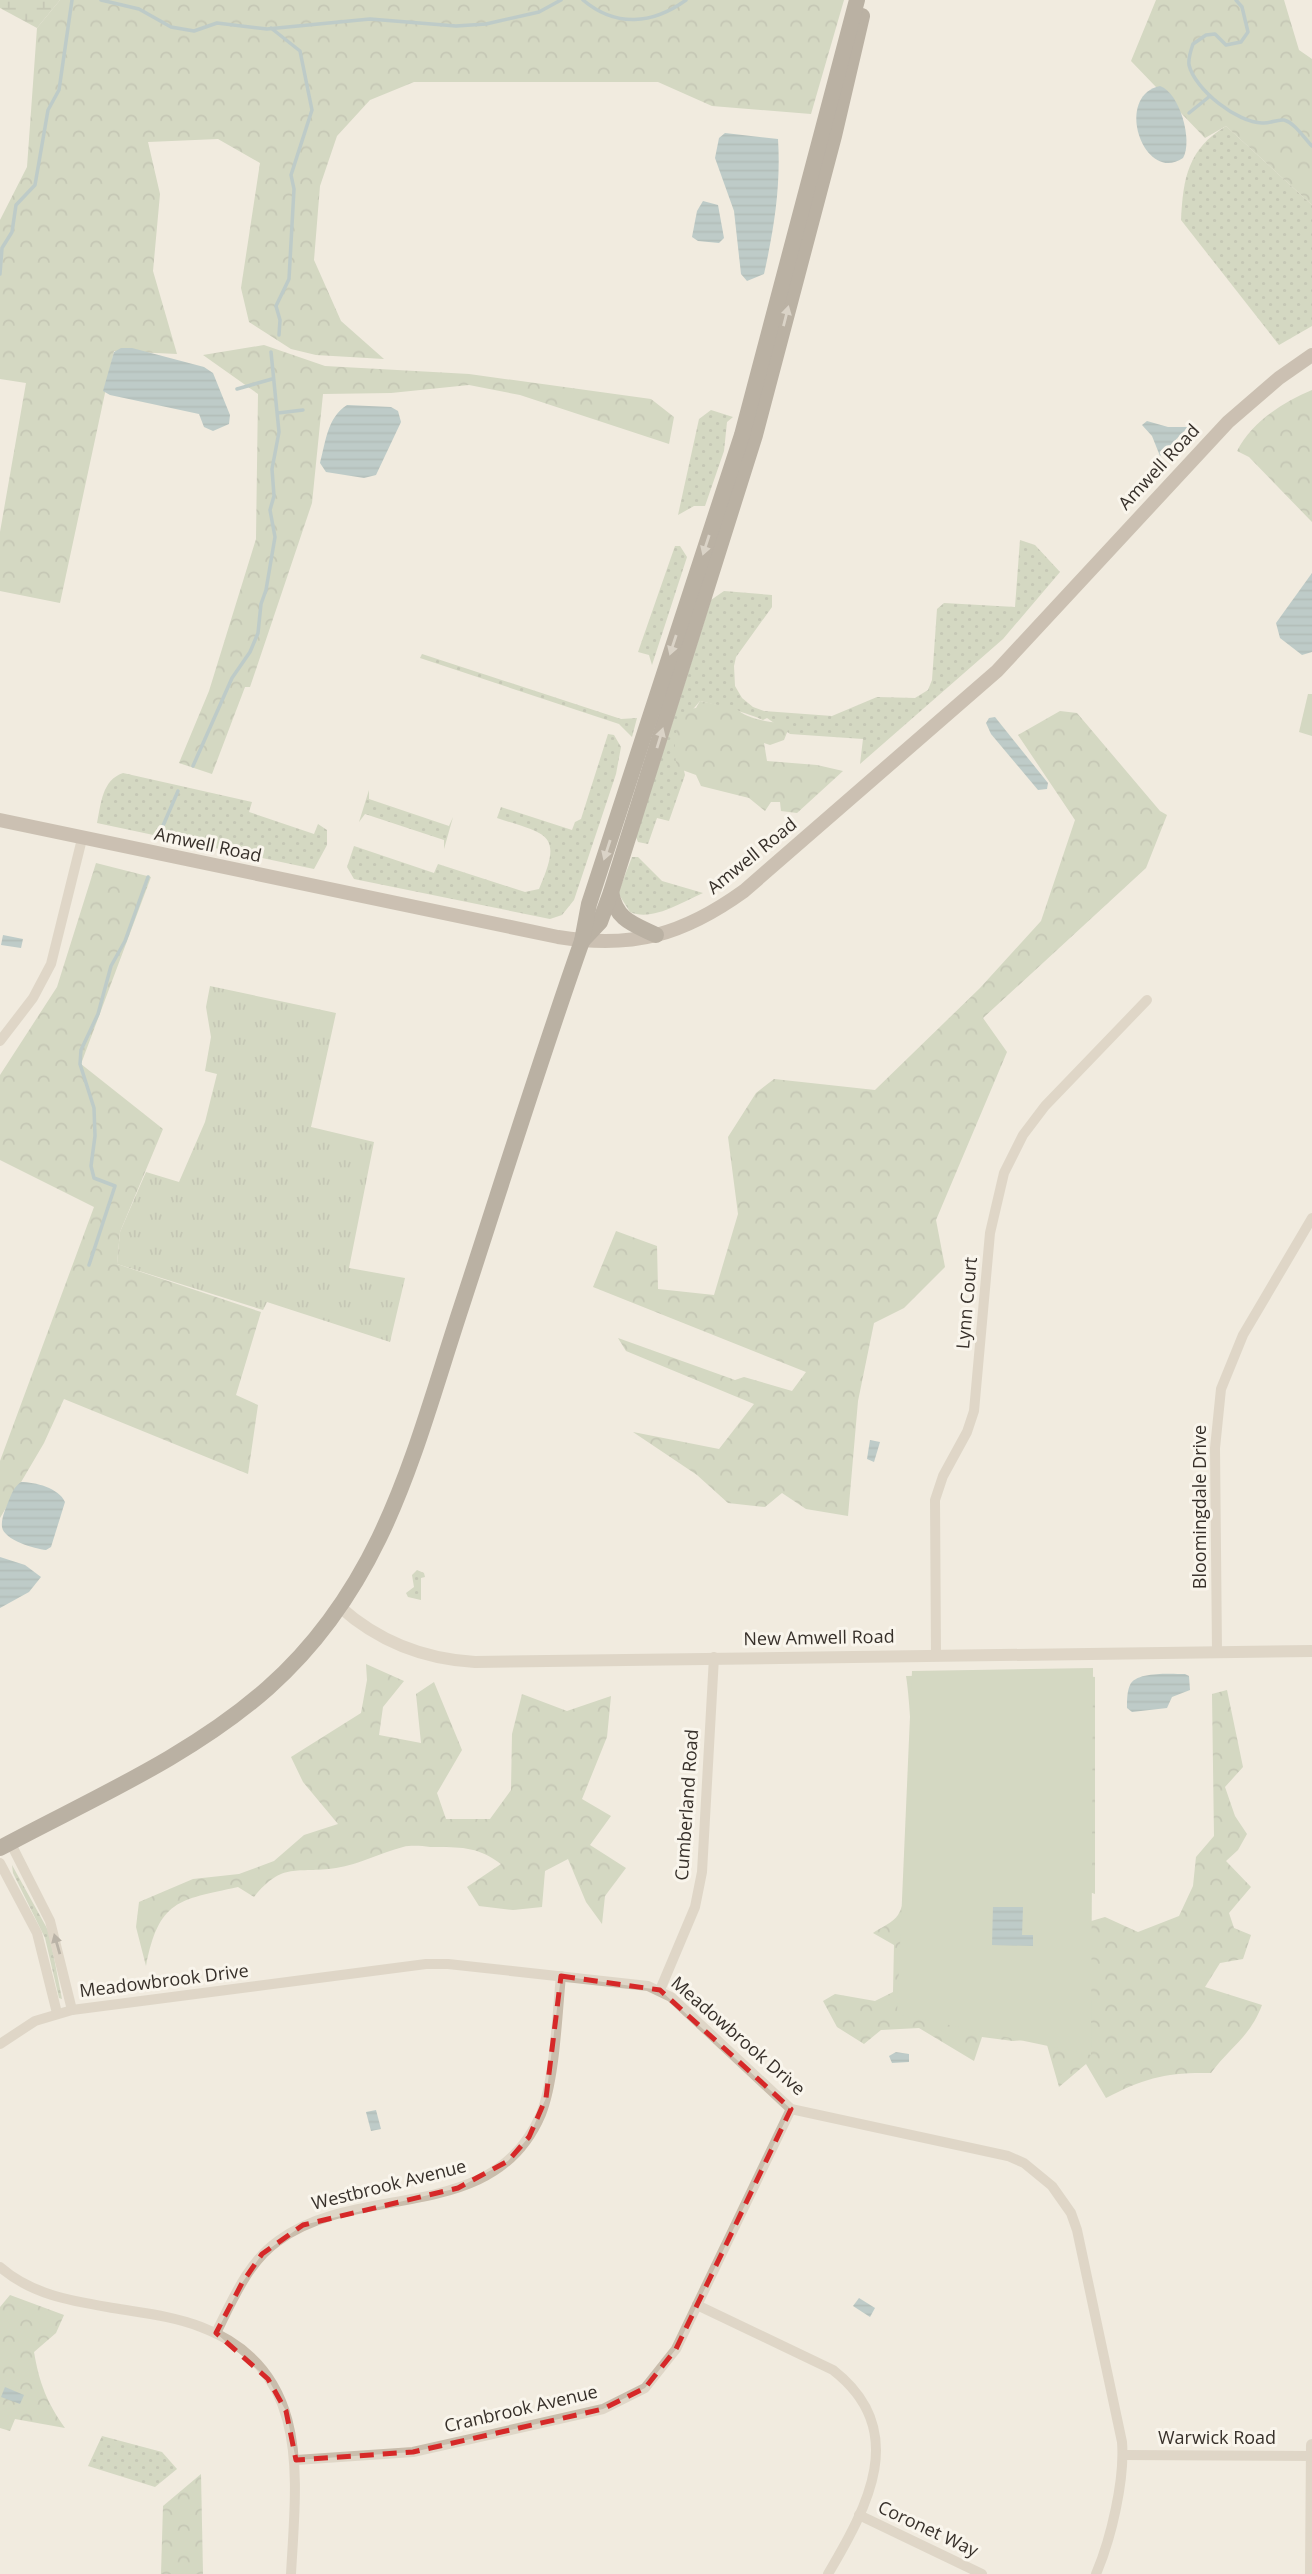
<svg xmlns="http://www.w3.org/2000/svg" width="1312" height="2574" viewBox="0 0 1312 2574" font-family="'Open Sans',sans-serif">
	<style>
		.grass { fill: url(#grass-dots) }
		.forest { fill: url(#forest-crowns) }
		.wetland { fill: url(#wetland-marsh) }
		.park { fill: url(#park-tufts) }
		.pitch { fill: #b1c0a0 }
		.water { fill: url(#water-rules) }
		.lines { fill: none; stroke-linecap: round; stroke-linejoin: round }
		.stream { stroke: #80a5ad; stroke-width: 3.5 }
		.minor { stroke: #c9bdac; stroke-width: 10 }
		.tertiary { stroke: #c9bdac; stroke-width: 12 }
		.secondary { stroke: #9d8d7d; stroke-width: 14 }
		.primary { stroke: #786a5c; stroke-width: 16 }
		.oneway { fill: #bfb6ab }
		.oneway2 { fill: #796f64 }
		.marked { fill: none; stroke: #d62828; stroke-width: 5; stroke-dasharray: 14 9; stroke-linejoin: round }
		.labels { text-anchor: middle; stroke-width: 6; stroke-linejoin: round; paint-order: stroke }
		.street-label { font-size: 18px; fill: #37302a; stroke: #f9f5ec }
	</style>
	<defs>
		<pattern id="grass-dots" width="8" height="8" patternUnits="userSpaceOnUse" patternTransform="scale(1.75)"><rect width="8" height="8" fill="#b1c0a0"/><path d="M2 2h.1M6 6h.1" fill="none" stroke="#919c83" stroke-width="1.8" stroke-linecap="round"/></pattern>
		<pattern id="forest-crowns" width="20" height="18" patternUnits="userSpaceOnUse" patternTransform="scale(1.75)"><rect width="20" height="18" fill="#b1c0a0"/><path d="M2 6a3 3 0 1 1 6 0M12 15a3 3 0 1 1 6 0" fill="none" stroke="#919c83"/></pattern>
		<pattern id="wetland-marsh" width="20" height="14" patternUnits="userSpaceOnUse" patternTransform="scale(1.75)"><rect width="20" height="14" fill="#b1c0a0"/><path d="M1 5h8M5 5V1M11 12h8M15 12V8" fill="none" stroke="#919c83"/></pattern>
		<pattern id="park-tufts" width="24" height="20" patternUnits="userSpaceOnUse" patternTransform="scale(1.75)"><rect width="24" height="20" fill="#b1c0a0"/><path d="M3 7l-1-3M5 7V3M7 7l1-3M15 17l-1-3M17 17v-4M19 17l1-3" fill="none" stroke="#919c83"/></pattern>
		<pattern id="water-rules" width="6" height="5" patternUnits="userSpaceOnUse" patternTransform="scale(1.75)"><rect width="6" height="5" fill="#80a5ad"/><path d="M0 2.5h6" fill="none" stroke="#6a878d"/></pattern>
	</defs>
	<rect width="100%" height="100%" fill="#f1ebdf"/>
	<!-- grass -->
	<g class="grass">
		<path d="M 1226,126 L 1312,205 L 1312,326 L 1279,345 L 1181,220 C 1183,178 1188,149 1226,126 Z"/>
		<path d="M 711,410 L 733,417 L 727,422 L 724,451 L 705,506 L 694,506 L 678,515 L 699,419 Z"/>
		<path d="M 1020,540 L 1035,545 L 1060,572 L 1003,639 L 860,764 L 863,739 L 790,734 L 767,718 L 763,720 C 748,713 718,705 700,701 L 689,714 L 677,740 L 685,775 L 669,821 L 657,818 L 648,844 L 638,842 L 636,837 L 711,600 L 724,591 L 772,595 L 772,607 L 736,657 L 734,666 L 735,686 L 742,698 L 753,707 L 764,711 L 832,716 L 877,697 L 915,698 L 928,690 L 932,680 L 937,609 L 944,603 L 1015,607 Z"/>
		<path d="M 675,546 L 680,546 L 687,557 L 652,665 L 649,655 L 638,652 Z"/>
		<path d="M 422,654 L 621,719 L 637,718 L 632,737 L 619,724 L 420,658 Z"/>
		<path d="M 608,734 L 614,735 L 621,747 L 616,774 L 574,900 L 562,915 L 550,919 L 354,879 L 347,867 L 354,846 L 434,873 L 438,864 L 525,892 L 539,889 C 564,832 547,835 497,818 L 501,807 L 572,830 L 575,822 L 581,819 Z"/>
		<path d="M 123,773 L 252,802 L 249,812 L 314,834 L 318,824 L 327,830 L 327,845 L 314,869 L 97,823 C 101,804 102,780 123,773 Z"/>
		<path d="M 369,790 L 369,799 L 449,826 L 453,817 L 444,849 L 444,840 L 365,814 L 359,822 Z"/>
		<path d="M 632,857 L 638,857 L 662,881 L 703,893 C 682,902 652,922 630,912 L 618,893 Z"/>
		<path d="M 417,1570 L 424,1573 L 425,1577 L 421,1578 L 421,1600 L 408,1597 L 406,1593 L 414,1587 L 412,1575 Z"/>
		<path d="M 12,1865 L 49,1932 L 62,1999 L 59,1998 L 45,1938 L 13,1873 Z"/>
		<path d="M 102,2436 L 162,2452 L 177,2469 L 155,2487 L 88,2466 Z"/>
	</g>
	<!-- forest -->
	<g class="forest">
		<path d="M 60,0 L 844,0 L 811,114 L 712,106 L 658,82 L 414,82 L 370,100 L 337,136 L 320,186 L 314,260 L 341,321 L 384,359 L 316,355 L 291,349 L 249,322 L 241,288 L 260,163 L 218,139 L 148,142 L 160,194 L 153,271 L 177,354 L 114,351 L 60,603 L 0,591 L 0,532 L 26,383 L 0,379 L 0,220 L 27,167 L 37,28 Z"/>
		<path d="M 1156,0 L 1284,0 L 1299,50 L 1312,59 L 1312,205 L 1226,126 L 1205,138 L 1131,61 Z"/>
		<path d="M 264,345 L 325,366 L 469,374 L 651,399 L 674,417 L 669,444 L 520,395 L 469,385 L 391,393 L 323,394 L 312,503 L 250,687 L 245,687 L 212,774 L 179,763 L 209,691 L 256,539 L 258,394 L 203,355 Z"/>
		<path d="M 1312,390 L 1312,522 L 1249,457 L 1237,451 C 1252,422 1283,402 1312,390 Z"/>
		<path d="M 700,701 L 737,709 C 744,718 772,723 782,723 L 788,730 L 784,740 L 770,745 L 764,743 L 767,761 L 817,765 L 843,771 L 797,813 L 781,811 L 780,802 L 771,802 L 765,811 L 749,798 L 701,786 L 696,775 L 677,768 C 673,749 673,710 696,708 Z"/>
		<path d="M 1060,711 L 1077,713 L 1160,811 L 1167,815 L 1146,868 L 983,1018 L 1007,1052 L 936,1220 L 945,1267 L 904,1308 L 874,1323 L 858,1401 L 848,1516 L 806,1509 L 782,1493 L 765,1507 L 728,1503 L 697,1475 L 633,1432 L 719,1449 L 754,1404 L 626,1351 L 618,1338 L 735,1380 L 744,1377 L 792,1391 L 806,1372 L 593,1287 L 616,1231 L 657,1246 L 658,1289 L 714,1295 L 738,1214 L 728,1137 L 756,1093 L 774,1079 L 875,1090 L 980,988 L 1041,921 L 1075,820 L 1018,735 Z"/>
		<path d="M 96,863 L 151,877 L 81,1064 L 163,1129 L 120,1232 L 117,1264 L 261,1312 L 236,1395 L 258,1405 L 248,1474 L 64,1399 L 44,1443 L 0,1518 L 0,1461 L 94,1207 L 0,1160 L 0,1075 L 57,987 Z"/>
		<path d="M 366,1664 L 404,1681 L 383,1707 L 379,1735 L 421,1743 L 416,1694 L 434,1682 L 462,1750 L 437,1793 L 446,1819 L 490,1819 L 511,1790 L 512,1734 L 522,1694 L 567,1711 L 611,1696 L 607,1737 L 582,1799 L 611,1816 L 590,1845 L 626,1868 L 605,1896 L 602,1924 L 586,1902 L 568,1859 L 545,1871 L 542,1907 L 513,1910 L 479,1906 L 467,1887 L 501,1864 C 478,1846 458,1847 430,1847 C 422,1846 411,1845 403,1847 C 380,1853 360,1864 336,1868 C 296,1874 283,1861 254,1897 L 238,1887 C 178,1900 159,1900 146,1966 L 136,1927 L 139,1902 L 193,1879 L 239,1874 L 274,1861 L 304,1835 L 338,1824 L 303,1782 L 291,1757 L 361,1713 L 367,1680 Z"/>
		<path d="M 1067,1674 L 1095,1677 L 1095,1894 L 1039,1873 L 1071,1927 L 1105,1917 L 1138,1932 L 1179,1916 L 1193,1886 L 1196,1857 L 1214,1836 L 1212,1694 L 1227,1690 L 1243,1767 L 1225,1787 L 1235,1816 L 1247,1834 L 1238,1850 L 1226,1861 L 1251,1887 L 1229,1913 L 1234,1928 L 1251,1935 L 1243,1959 L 1220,1963 L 1205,1987 L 1262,2005 C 1250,2037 1231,2046 1211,2073 C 1167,2072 1144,2078 1106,2098 L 1086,2064 L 1059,2087 L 1045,2038 L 1013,2041 L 982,2037 L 974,2061 L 919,2028 L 881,2030 L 864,2044 L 837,2027 L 823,2001 L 835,1994 L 875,2001 L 893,1992 L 894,1945 L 873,1933 C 880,1928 894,1922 898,1915 C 919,1881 913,1719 906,1676 Z"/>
		<path d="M 10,2295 L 64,2315 L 56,2333 L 34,2352 C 39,2382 47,2403 65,2428 L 15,2419 L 10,2431 L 0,2428 L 0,2307 Z"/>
		<path d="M 201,2474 L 203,2574 L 161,2574 L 163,2506 Z"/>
	</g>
	<!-- wetland -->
	<path class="wetland" d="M 0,0 L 60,0 L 37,28 L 0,8 Z"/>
	<!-- park -->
	<path class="park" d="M 210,986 L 336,1013 L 311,1127 L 374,1142 L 349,1268 L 405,1278 L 390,1342 L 267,1302 L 263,1310 L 117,1264 L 120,1232 L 146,1172 L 179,1182 L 205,1122 L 217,1074 L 205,1071 L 211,1037 L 206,1007 Z"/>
	<!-- pitch -->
	<g class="pitch">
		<path d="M 1308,694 L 1312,694 L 1312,736 L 1299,732 Z"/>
		<path d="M 1093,1668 L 1091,2055 L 897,2014 L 912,1671 Z"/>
	</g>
	<!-- water -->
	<g class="water">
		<path d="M 1160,86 C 1180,93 1193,141 1183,158 C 1144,185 1113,96 1160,86 Z"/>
		<path d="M 725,133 L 778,139 C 781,186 774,229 764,274 L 747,281 L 741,274 L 734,211 L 715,158 L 719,138 Z"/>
		<path d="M 703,201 L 718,205 L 724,238 L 719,243 L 698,241 L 692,237 L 697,211 Z"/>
		<path d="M 121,348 L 132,348 L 204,367 L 213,373 L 230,415 L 229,424 L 213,431 L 204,427 L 199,414 L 110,395 L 103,391 L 114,352 Z"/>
		<path d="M 347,405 L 391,407 L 398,411 L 401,422 L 376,475 L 364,478 L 326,472 L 320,463 C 326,441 327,418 347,405 Z"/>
		<path d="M 1147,421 L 1168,427 L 1188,427 L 1160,456 L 1152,436 L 1142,425 Z"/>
		<path d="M 1312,573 L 1312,652 L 1302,655 L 1280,638 L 1276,623 Z"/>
		<path d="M 995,717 L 1048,783 L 1047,789 L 1038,790 L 991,734 L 986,723 L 989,718 Z"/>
		<path d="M 3,935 L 23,939 L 21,948 L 1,945 Z"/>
		<path d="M 870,1440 L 880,1442 L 874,1462 L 867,1459 Z"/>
		<path d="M 21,1482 C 35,1482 59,1488 65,1502 L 51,1547 L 46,1550 C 35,1549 4,1540 2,1527 C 1,1518 6,1508 9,1500 C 12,1493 14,1487 21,1482 Z"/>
		<path d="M 0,1557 L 25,1565 L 41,1577 L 29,1592 L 0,1608 Z"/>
		<path d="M 1185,1674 L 1189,1676 L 1190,1690 L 1172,1697 L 1167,1708 L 1132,1712 L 1127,1708 C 1127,1701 1127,1691 1130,1685 C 1136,1671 1172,1674 1185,1674 Z"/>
		<path d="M 993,1907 L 1023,1907 L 1022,1935 L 1033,1935 L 1033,1946 L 992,1945 Z"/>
		<path d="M 896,2052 L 909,2054 L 909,2062 L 892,2063 L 889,2056 Z"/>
		<path d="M 376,2110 L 381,2129 L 371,2131 L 366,2112 Z"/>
		<path d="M 859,2298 L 875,2308 L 870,2317 L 853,2306 Z"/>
		<path d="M 5,2387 L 24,2395 L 20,2404 L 1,2397 Z"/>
	</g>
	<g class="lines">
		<!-- stream -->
		<g class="stream">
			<path d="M 101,0 L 139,9 L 171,27 L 194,31 L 217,23 L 267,29 L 370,19 L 456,26 L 486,24 L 539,12 L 561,0"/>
			<path d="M 583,0 C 616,28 653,24 686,0"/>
			<path d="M 1236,0 L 1242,7 L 1248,32 L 1241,42 L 1226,45 L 1215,34 L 1206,35 L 1193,44 C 1191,50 1188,58 1189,65 C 1195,90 1238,123 1262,123 C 1269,124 1277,119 1284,120 C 1295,123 1304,138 1312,146"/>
			<path d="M 271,28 L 300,51 L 312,110 L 291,175 L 294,189 L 289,279 L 276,306 L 280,320 L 279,335"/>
			<path d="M 1189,113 L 1210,96"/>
			<path d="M 0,274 L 2,248 L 12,232 L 16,205 L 35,185 L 48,110 L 59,90 L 72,0"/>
			<path d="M 237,389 L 272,379"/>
			<path d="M 278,413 L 303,410"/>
			<path d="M 193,766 L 232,678 L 250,652 L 258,633 L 261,604 L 266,590 L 275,537 L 270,510 L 274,496 L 272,469 L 279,432 L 271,352"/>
			<path d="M 162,828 L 178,791"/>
			<path d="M 89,1265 L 115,1186 L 94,1178 L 91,1166 L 95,1136 L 94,1108 L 80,1064 L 81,1050 L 98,1014 L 111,966 L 125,941 L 148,877"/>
		</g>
		<!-- minor -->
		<g class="minor">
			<path d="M 0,1041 L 33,998 L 51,964 L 82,839"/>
			<path d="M 1217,1651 L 1215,1448 L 1221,1389 L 1243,1335 L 1312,1218"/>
			<path d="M 936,1654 L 935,1500 L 943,1476 L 967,1432 L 974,1411 L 990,1233 L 1004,1173 L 1023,1135 L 1045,1106 L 1147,1000"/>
			<path d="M 10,1842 L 50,1921 L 72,2010"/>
			<path d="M 0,1863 L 37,1933 L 57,2013"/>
			<path d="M 660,1990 L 695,1907 L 702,1872 L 714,1657"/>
			<path d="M 0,2044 L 35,2021 L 72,2010 L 426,1964 L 448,1964 L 648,1986 L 671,1997 L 791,2109 L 1008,2156 L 1024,2163 L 1052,2186 L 1071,2213 L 1077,2230 L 1122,2442 C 1125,2480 1111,2539 1096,2574"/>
			<path d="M 0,2267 C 32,2295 72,2301 113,2308 C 142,2313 173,2316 201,2327 C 313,2369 296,2479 291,2574"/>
			<path d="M 697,2305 L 833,2370 C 910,2430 868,2506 828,2574"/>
			<path d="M 216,2333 C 232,2301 248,2262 278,2241 C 359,2181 494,2226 541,2114 C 555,2079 557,2015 561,1976"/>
			<path d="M 1123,2455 L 1312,2456"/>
			<path d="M 296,2460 L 413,2452 L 603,2409 L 645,2388 L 676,2349 L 791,2109"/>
			<path d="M 859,2515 L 982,2574"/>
		</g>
		<!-- tertiary -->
		<g class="tertiary">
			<path d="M 340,1607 C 379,1642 423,1659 475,1662 L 1312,1651"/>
			<path d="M 1311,2574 L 1312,2445"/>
		</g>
		<!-- secondary -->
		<path class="secondary" d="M 0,820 L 558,937 C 633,949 683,935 744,891 L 997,671 L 1228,422 L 1279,378 L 1312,355"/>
		<!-- primary -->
		<g class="primary">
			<path d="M 611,892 C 616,920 633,924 656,935"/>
			<path d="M 582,941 L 600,922 L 611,892 L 755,435 L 834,136 L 862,16"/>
			<path d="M 0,1848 C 91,1799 190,1757 268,1688 C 385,1584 414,1451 461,1308 C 501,1186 539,1063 582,941 L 589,904 L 742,435 L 857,0"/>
		</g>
	</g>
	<!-- one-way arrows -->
	<defs><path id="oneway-solid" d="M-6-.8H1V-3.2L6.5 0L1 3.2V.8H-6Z" transform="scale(1.75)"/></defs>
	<g class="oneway">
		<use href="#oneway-solid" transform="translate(786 316) rotate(-76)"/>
		<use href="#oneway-solid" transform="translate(706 545) rotate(108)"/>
		<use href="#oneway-solid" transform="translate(673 645) rotate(108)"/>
		<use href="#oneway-solid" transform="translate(660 738) rotate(-73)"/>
		<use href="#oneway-solid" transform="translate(607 850) rotate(108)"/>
	</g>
	<use class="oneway2" href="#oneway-solid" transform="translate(57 1944) rotate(-106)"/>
	<!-- marked area -->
	<path d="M0 0H1312V2574H0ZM 561,1976 L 660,1990 L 791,2109 L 676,2349 L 645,2388 L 603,2409 L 413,2452 L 296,2460 L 286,2411 L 268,2379 L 216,2333 L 242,2283 L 262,2254 L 303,2225 L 458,2188 L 508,2161 L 529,2137 L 546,2098 Z" fill="#f1ebdf" fill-opacity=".55" fill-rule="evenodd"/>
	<path class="marked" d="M 561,1976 L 660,1990 L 791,2109 L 676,2349 L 645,2388 L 603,2409 L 413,2452 L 296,2460 L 286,2411 L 268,2379 L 216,2333 L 242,2283 L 262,2254 L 303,2225 L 458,2188 L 508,2161 L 529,2137 L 546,2098 Z"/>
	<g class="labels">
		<!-- street labels -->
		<g class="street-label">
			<text transform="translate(1159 467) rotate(-47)" y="6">Amwell Road</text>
			<text transform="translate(208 845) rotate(12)" y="6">Amwell Road</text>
			<text transform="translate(752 856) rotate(-39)" y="6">Amwell Road</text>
			<text transform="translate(967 1303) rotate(-85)" y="6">Lynn Court</text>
			<text transform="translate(1200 1507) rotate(-90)" y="6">Bloomingdale Drive</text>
			<text transform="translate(819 1638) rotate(-1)" y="6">New Amwell Road</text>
			<text transform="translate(687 1805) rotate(-86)" y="6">Cumberland Road</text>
			<text transform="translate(164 1981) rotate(-7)" y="6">Meadowbrook Drive</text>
			<text transform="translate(738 2036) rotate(41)" y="6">Meadowbrook Drive</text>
			<text transform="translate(389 2185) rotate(-14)" y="6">Westbrook Avenue</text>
			<text transform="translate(521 2409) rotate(-13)" y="6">Cranbrook Avenue</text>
			<text x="1217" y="2444">Warwick Road</text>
			<text transform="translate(928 2529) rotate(25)" y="6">Coronet Way</text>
		</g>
	</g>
</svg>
